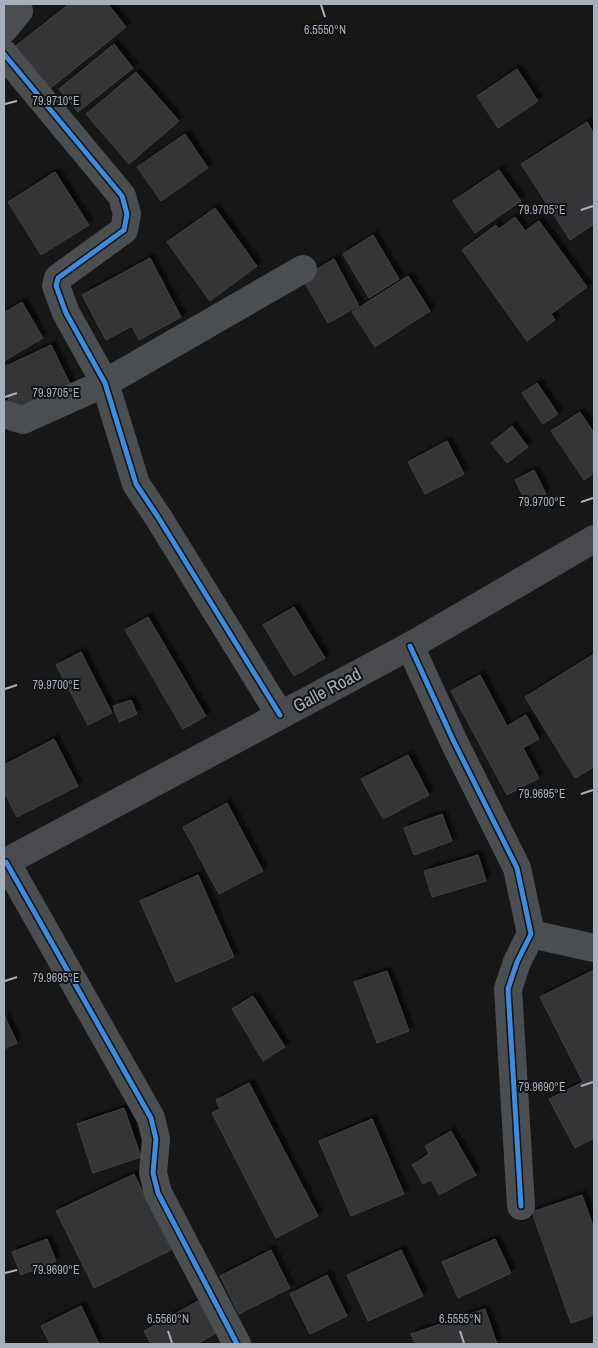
<svg xmlns="http://www.w3.org/2000/svg" width="598" height="1348" viewBox="0 0 598 1348" font-family="'Archivo Narrow',sans-serif">
	<style>
		.building { fill: #353537; stroke: #404244; filter: url(#shadow) }
		.lines { fill: none; stroke-linecap: round; stroke-linejoin: round }
		.minor { stroke: #4b4e51; stroke-width: 28 }
		.trunk { stroke: #484a4d; stroke-width: 28 }
		.cycleway-casing { stroke: #111214; stroke-width: 8 }
		.cycleway { stroke: #408adc; stroke-width: 5 }
		.ticks { fill: none; stroke: #a7b0ba; stroke-width: 2 }
		.labels { text-anchor: middle; stroke-width: 4; stroke-linejoin: round; paint-order: stroke }
		.street-label { font-size: 18px; fill: #a7b0ba; stroke: #111214 }
		.ticks-label { font-size: 12px; text-anchor: middle; fill: #a7b0ba; stroke: #111214; stroke-width: 4; stroke-linejoin: round; paint-order: stroke }
	</style>
	<defs>
		<filter id="shadow"><feDropShadow dx="4.5" dy="-4.5" stdDeviation="1" flood-color="#0009"/></filter>
	</defs>
	<rect width="100%" height="100%" fill="#171718"/>
	<!-- building -->
	<g class="building">
		<path d="M 69,4 L 108,4 L 126,27 L 47,91 L 13,48 Z"/>
		<path d="M 114,44 L 133,68 L 78,112 L 59,89 Z"/>
		<path d="M 517,69 L 538,101 L 498,128 L 477,96 Z"/>
		<path d="M 136,72 L 179,121 L 129,164 L 86,114 Z"/>
		<path d="M 587,122 L 594,134 L 594,224 L 570,240 L 521,164 Z"/>
		<path d="M 185,134 L 208,168 L 161,201 L 137,167 Z"/>
		<path d="M 499,170 L 521,201 L 475,233 L 453,201 Z"/>
		<path d="M 55,172 L 89,225 L 41,255 L 8,202 Z"/>
		<path d="M 215,208 L 257,266 L 210,301 L 167,242 Z"/>
		<path d="M 515,217 L 525,231 L 539,221 L 587,287 L 551,314 L 555,320 L 527,341 L 462,250 L 496,225 L 499,229 Z"/>
		<path d="M 373,235 L 399,279 L 369,298 L 343,254 Z"/>
		<path d="M 150,258 L 181,317 L 139,340 L 132,326 L 106,340 L 82,295 Z"/>
		<path d="M 334,259 L 359,306 L 328,323 L 302,278 Z"/>
		<path d="M 408,276 L 430,311 L 375,347 L 352,312 Z"/>
		<path d="M 22,302 L 43,338 L 4,361 L 4,313 Z"/>
		<path d="M 51,345 L 70,384 L 14,411 L 4,389 L 4,367 Z"/>
		<path d="M 537,383 L 558,414 L 543,424 L 522,393 Z"/>
		<path d="M 580,412 L 594,433 L 594,473 L 584,480 L 551,431 Z"/>
		<path d="M 512,426 L 528,447 L 507,463 L 491,443 Z"/>
		<path d="M 447,441 L 464,474 L 425,494 L 408,462 Z"/>
		<path d="M 534,470 L 546,494 L 527,504 L 515,480 Z"/>
		<path d="M 294,607 L 325,658 L 294,676 L 263,625 Z"/>
		<path d="M 148,617 L 206,716 L 183,729 L 125,630 Z"/>
		<path d="M 81,652 L 112,713 L 88,725 L 56,665 Z"/>
		<path d="M 594,654 L 594,767 L 575,778 L 525,697 Z"/>
		<path d="M 480,675 L 507,726 L 526,715 L 539,739 L 523,748 L 539,778 L 507,795 L 451,691 Z"/>
		<path d="M 131,700 L 137,714 L 119,722 L 113,706 Z"/>
		<path d="M 54,739 L 78,786 L 17,817 L 4,792 L 4,765 Z"/>
		<path d="M 408,755 L 429,795 L 383,819 L 361,779 Z"/>
		<path d="M 227,803 L 263,871 L 219,894 L 183,827 Z"/>
		<path d="M 442,814 L 452,841 L 414,855 L 404,828 Z"/>
		<path d="M 478,855 L 486,881 L 432,897 L 424,871 Z"/>
		<path d="M 198,875 L 234,957 L 176,982 L 140,901 Z"/>
		<path d="M 594,970 L 594,1138 L 575,1148 L 549,1099 L 583,1082 L 540,997 Z"/>
		<path d="M 387,971 L 409,1031 L 377,1043 L 354,982 Z"/>
		<path d="M 253,996 L 285,1047 L 263,1061 L 232,1009 Z"/>
		<path d="M 4,1015 L 17,1043 L 4,1049 Z"/>
		<path d="M 249,1083 L 318,1216 L 276,1238 L 212,1113 L 220,1109 L 216,1100 Z"/>
		<path d="M 124,1108 L 141,1157 L 93,1173 L 77,1124 Z"/>
		<path d="M 372,1119 L 404,1194 L 351,1216 L 319,1141 Z"/>
		<path d="M 451,1131 L 476,1175 L 439,1195 L 431,1180 L 423,1184 L 412,1165 L 429,1154 L 425,1146 Z"/>
		<path d="M 134,1174 L 171,1250 L 94,1288 L 56,1211 Z"/>
		<path d="M 582,1195 L 594,1229 L 594,1315 L 571,1323 L 532,1212 Z"/>
		<path d="M 47,1239 L 56,1261 L 21,1275 L 12,1252 Z"/>
		<path d="M 495,1239 L 511,1273 L 458,1298 L 442,1262 Z"/>
		<path d="M 271,1250 L 290,1288 L 239,1314 L 220,1276 Z"/>
		<path d="M 401,1250 L 423,1296 L 368,1321 L 347,1275 Z"/>
		<path d="M 327,1275 L 347,1316 L 310,1334 L 290,1294 Z"/>
		<path d="M 198,1301 L 216,1333 L 197,1344 L 151,1344 L 144,1331 Z"/>
		<path d="M 81,1306 L 99,1344 L 50,1344 L 41,1326 Z"/>
		<path d="M 485,1309 L 497,1344 L 415,1344 L 411,1334 Z"/>
	</g>
	<g class="lines">
		<!-- minor -->
		<g class="minor">
			<path d="M 4,29 L 19,11"/>
			<path d="M 4,54 L 122,196 L 127,214 L 124,230 L 58,278 L 56,286 L 66,313 L 105,383 L 136,484 L 158,517 L 280,715"/>
			<path d="M 4,414 L 23,420 L 105,383 L 303,269"/>
			<path d="M 410,646 L 454,742 L 517,868 L 531,934 L 517,962 L 508,989 L 521,1206"/>
			<path d="M 6,862 L 151,1118 L 156,1139 L 153,1173 L 158,1193 L 237,1344"/>
			<path d="M 531,934 L 594,948"/>
		</g>
		<!-- trunk -->
		<path class="trunk" d="M 4,863 L 410,646 L 594,539"/>
		<!-- cycleway casing -->
		<g class="cycleway-casing">
			<g id="cycleway">
				<path d="M 4,54 L 122,196 L 127,214 L 124,230 L 58,278 L 56,286 L 66,313 L 105,383 L 136,484 L 158,517 L 280,715"/>
				<path d="M 410,646 L 454,742 L 517,868 L 531,934 L 517,962 L 508,989 L 521,1206"/>
				<path d="M 6,862 L 151,1118 L 156,1139 L 153,1173 L 158,1193 L 237,1344"/>
			</g>
		</g>
		<!-- cycleway -->
		<use href="#cycleway" class="cycleway"/>
	</g>
	<!-- ticks -->
	<path class="ticks" d="M 321,5 L 325,17M 5,104 L 17,101M 581,210 L 593,206M 5,397 L 17,393M 581,502 L 593,498M 5,689 L 17,685M 581,794 L 593,790M 5,981 L 17,977M 581,1086 L 593,1082M 5,1273 L 17,1270M 168,1331 L 172,1343M 460,1331 L 464,1343"/>
	<g class="labels">
		<!-- street labels -->
		<g class="street-label">
			<text transform="translate(327 690) rotate(-28)" y="6">Galle Road</text>
		</g>
	</g>
	<g class="ticks-label">
		<text x="325" y="34">6.5550°N</text>
		<text x="56" y="105">79.9710°E</text>
		<text x="542" y="214">79.9705°E</text>
		<text x="56" y="397">79.9705°E</text>
		<text x="542" y="506">79.9700°E</text>
		<text x="56" y="689">79.9700°E</text>
		<text x="542" y="798">79.9695°E</text>
		<text x="56" y="982">79.9695°E</text>
		<text x="542" y="1091">79.9690°E</text>
		<text x="56" y="1274">79.9690°E</text>
		<text x="168" y="1323">6.5560°N</text>
		<text x="460" y="1323">6.5555°N</text>
	</g>
	<!-- border -->
	<rect width="598" height="1348" fill="none" stroke="#a7b0ba" stroke-width="10"/>
</svg>
